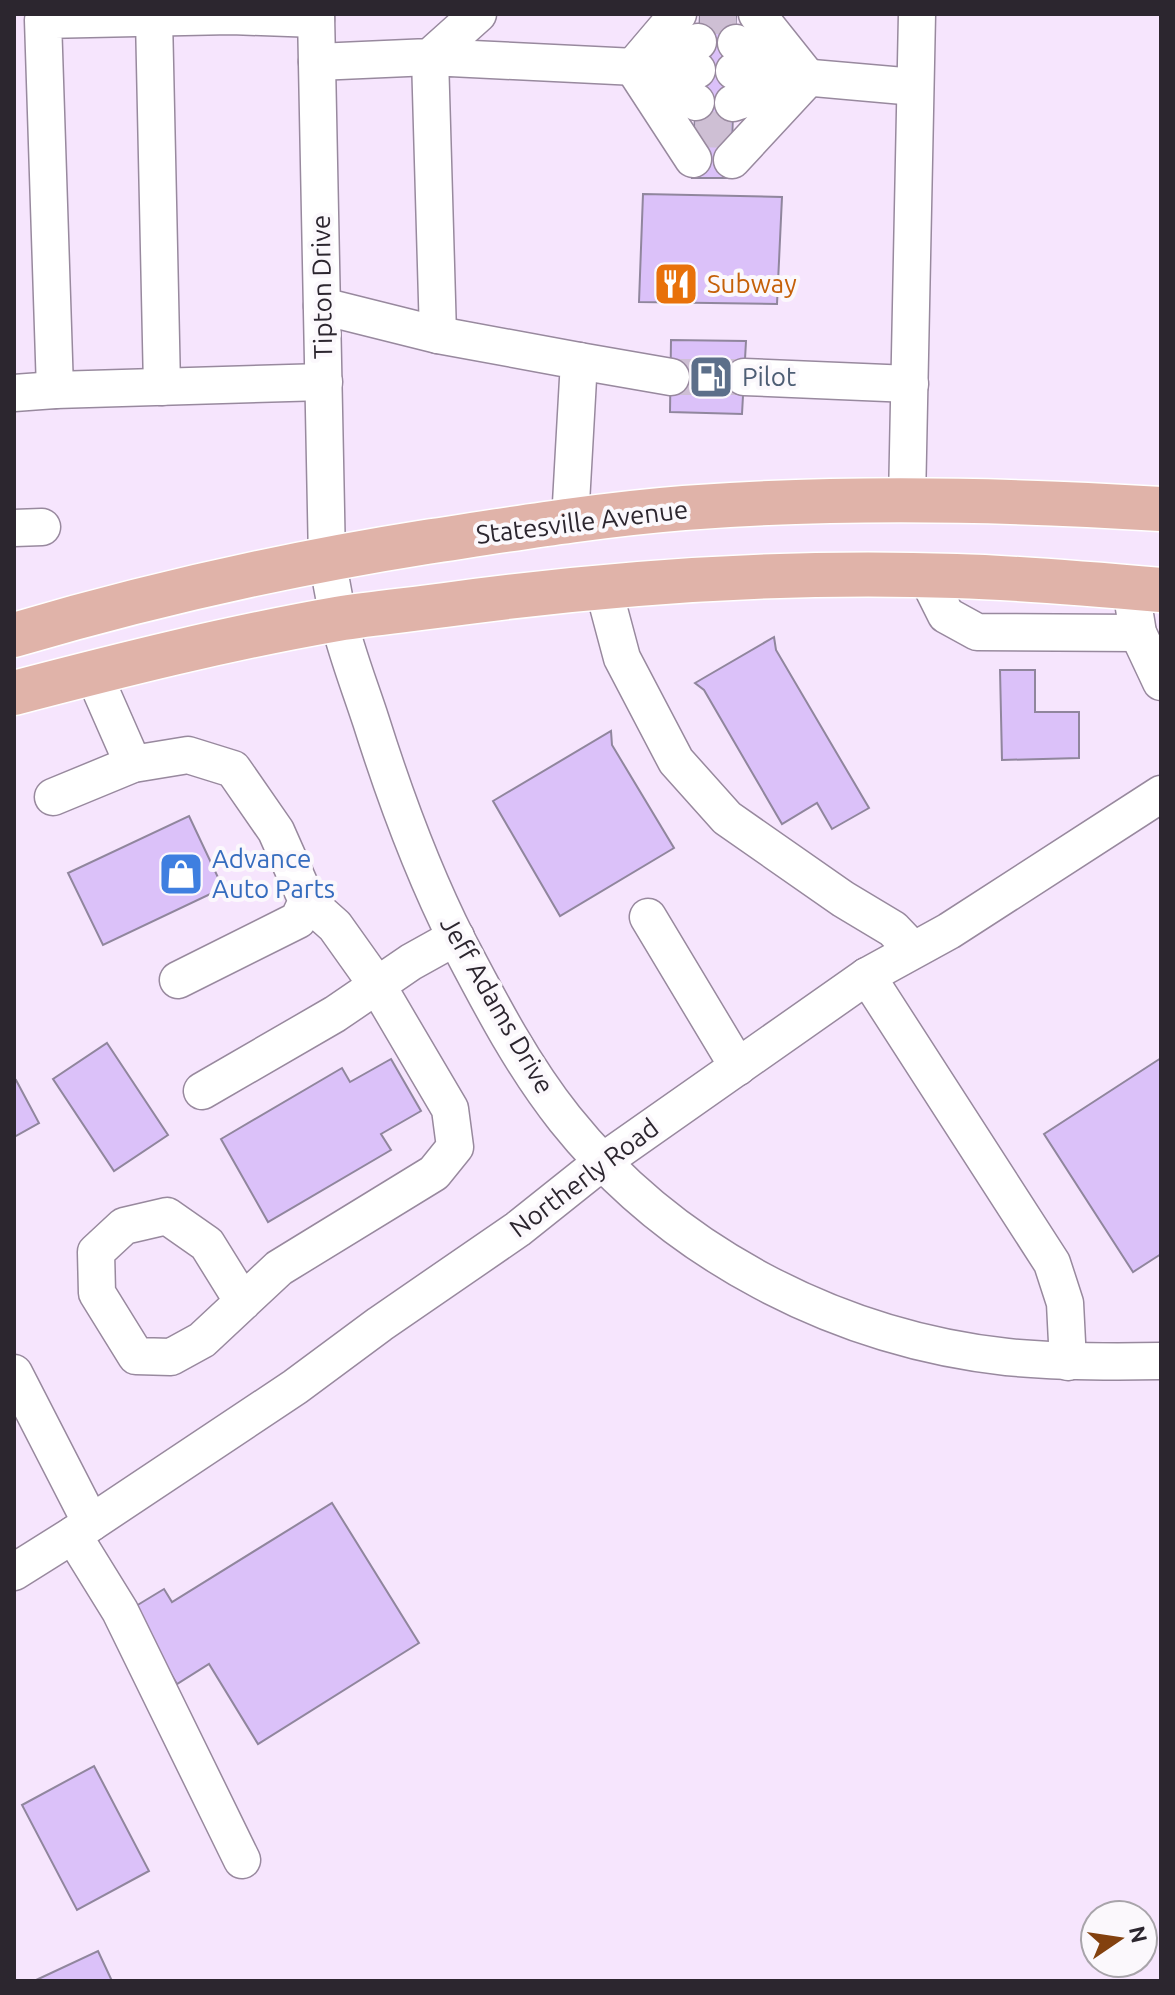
<svg xmlns="http://www.w3.org/2000/svg" width="1175" height="1995" viewBox="0 0 1175 1995" font-family="Ubuntu,sans-serif">
	<style>
		.building { fill: #dbc1f9; stroke: #90869d; stroke-width: 2 }
		.lines { fill: none; stroke-linecap: round; stroke-linejoin: round }
		.minor-tunnel { stroke: #cebfd4; stroke-width: 36; stroke-dasharray: 36 18; stroke-linecap: butt }
		.minor-casing { stroke: #98899e; stroke-width: 39 }
		.major-casing { stroke: #fff; stroke-width: 47 }
		.minor { stroke: #fff; stroke-width: 36 }
		.major { stroke: #e0b3a9; stroke-width: 44 }
		.labels { text-anchor: middle; stroke-width: 8; stroke-linejoin: round; paint-order: stroke }
		.food-label { font-size: 26px; fill: #c56008; stroke: #fbf8fc; text-anchor: start }
		.street-label { font-size: 26px; fill: #2c262f; stroke: #fbf8fc }
		.service-label { font-size: 26px; fill: #4e5e75; stroke: #fbf8fc; text-anchor: start }
		.shop-label { font-size: 26px; fill: #366cbe; stroke: #fbf8fc; text-anchor: start }
	</style>
	<rect width="100%" height="100%" fill="#f6e5fd"/>
	<!-- building -->
	<g class="building">
		<path d="M 700,14 L 736,14 L 731,178 L 692,178 Z"/>
		<path d="M 643,194 L 782,197 L 777,304 L 639,302 Z"/>
		<path d="M 671,340 L 746,341 L 742,414 L 670,412 Z"/>
		<path d="M 774,637 L 776,650 L 869,808 L 832,829 L 817,803 L 782,824 L 704,690 L 695,683 Z"/>
		<path d="M 1000,670 L 1035,670 L 1035,712 L 1079,712 L 1079,758 L 1002,760 Z"/>
		<path d="M 611,731 L 612,745 L 674,848 L 560,916 L 493,801 Z"/>
		<path d="M 189,816 L 223,888 L 103,945 L 68,873 Z"/>
		<path d="M 107,1043 L 168,1135 L 114,1171 L 53,1079 Z"/>
		<path d="M 1161,1058 L 1161,1254 L 1133,1272 L 1044,1134 Z"/>
		<path d="M 391,1059 L 421,1111 L 381,1134 L 391,1150 L 268,1222 L 221,1139 L 342,1068 L 350,1082 Z"/>
		<path d="M 16,1080 L 39,1123 L 14,1137 L 14,1081 Z"/>
		<path d="M 332,1503 L 419,1643 L 258,1744 L 209,1664 L 177,1684 L 131,1609 L 164,1589 L 172,1602 Z"/>
		<path d="M 94,1766 L 149,1871 L 77,1910 L 22,1805 Z"/>
		<path d="M 98,1951 L 112,1981 L 34,1981 Z"/>
	</g>
	<g class="lines">
		<!-- minor-tunnel -->
		<g class="minor-tunnel">
			<path d="M 700,16 L 736,16"/>
			<path d="M 695,129 L 733,130"/>
			<path d="M 671,377 L 744,377"/>
		</g>
		<!-- minor casing -->
		<g class="minor-casing">
			<g id="minor">
				<path d="M 316,14 L 327,560 C 331,579 334,598 338,617 C 346,652 360,687 371,721 C 395,797 422,871 458,942 C 490,1003 522,1065 565,1119 C 672,1253 836,1338 1007,1357 C 1058,1362 1109,1362 1161,1361"/>
				<path d="M 678,14 L 633,67 L 693,159"/>
				<path d="M 154,18 L 162,387"/>
				<path d="M 316,19 L 231,16 L 43,20 L 55,390 L 324,382"/>
				<path d="M 317,62 L 430,57 L 478,14"/>
				<path d="M 734,71 L 915,87"/>
				<path d="M 696,102 L 633,67 L 698,42"/>
				<path d="M 733,103 L 808,78 L 736,43"/>
				<path d="M 732,160 L 808,78 L 757,14"/>
				<path d="M 322,306 L 438,335 L 579,361 L 570,521"/>
				<path d="M 438,335 L 430,57 L 697,70"/>
				<path d="M 579,361 L 671,377"/>
				<path d="M 744,377 L 910,384"/>
				<path d="M 14,393 L 55,390"/>
				<path d="M 907,501 L 917,14"/>
				<path d="M 14,528 L 42,527"/>
				<path d="M 926,575 L 946,615 L 977,632 L 1138,633"/>
				<path d="M 603,587 L 622,658 L 676,761 L 727,818 L 843,899 L 893,929 L 913,950"/>
				<path d="M 1134,608 L 1138,633 L 1161,682"/>
				<path d="M 93,673 L 133,764"/>
				<path d="M 53,797 L 133,764 L 188,755 L 233,769 L 276,831 L 307,901 L 298,920 L 178,980"/>
				<path d="M 648,917 L 738,1067"/>
				<path d="M 867,976 L 1052,1263 L 1065,1303 L 1068,1362"/>
				<path d="M 202,1091 L 335,1014 L 411,962 L 456,937"/>
				<path d="M 243,1302 L 207,1244 L 167,1216 L 124,1226 L 96,1252 L 97,1293 L 136,1356 L 171,1357 L 202,1340 L 279,1268 L 434,1173 L 455,1147 L 450,1109 L 377,985 L 335,926 L 307,901"/>
				<path d="M 14,1373 L 91,1523"/>
				<path d="M 73,1535 L 120,1611 L 242,1860"/>
				<path d="M 14,1572 L 73,1535 L 295,1387 L 380,1324 L 518,1229 L 602,1162 L 867,976 L 949,931 L 1161,794"/>
			</g>
		</g>
		<!-- major casing -->
		<g class="major-casing">
			<g id="major">
				<path d="M 14,635 C 150,595 287,564 426,542 C 512,529 597,515 684,508 C 843,496 1002,499 1161,509"/>
				<path d="M 14,693 C 121,665 228,638 337,619 C 373,613 409,610 445,605 C 614,582 786,570 956,576 C 1025,578 1093,584 1161,590"/>
			</g>
		</g>
		<!-- minor -->
		<use href="#minor" class="minor"/>
		<!-- major -->
		<use href="#major" class="major"/>
	</g>
	<!-- icons -->
	<defs>
		<g id="restaurant-square" transform="scale(2.3)"><rect x="-9" y="-9" width="18" height="18" rx="4" fill="#e8710a" stroke="#fbf8fc"/><path d="M-5-6h1v4h1v-4h1v4h1v-4h1v5L-1.5 .5V6h-2V.5L-5-1ZM5-6V6H3V1.5H1.5Q1.5-4 5-6Z" fill="#fff"/></g>
		<g id="fuel-square" transform="scale(2.3)"><rect x="-9" y="-9" width="18" height="18" rx="4" fill="#5c6f8a" stroke="#fbf8fc"/><path d="M-5.5-6h7V0h2V4h1.3V-2.5L3-4.5l.8-.8L6-3V5H2.5V1h-1V6h-7ZM-4.2-4.7v3.2H.2V-4.7Z" fill="#fff"/></g>
		<g id="shop-square" transform="scale(2.3)"><rect x="-9" y="-9" width="18" height="18" rx="4" fill="#3f7fe0" stroke="#fbf8fc"/><path d="M-5-2.5h2.3a2.7 3.5 0 0 1 5.4 0H5L5.5 6h-11ZM-1.5-2.5h3a1.5 2.3 0 0 0-3 0Z" fill="#fff"/></g>
	</defs>
	<g fill-rule="evenodd">
		<use href="#restaurant-square" x="676" y="284"/>
		<use href="#fuel-square" x="711" y="377"/>
		<use href="#shop-square" x="181" y="874"/>
	</g>
	<g class="labels">
		<!-- food labels -->
		<g class="food-label">
			<text x="707" y="293">Subway</text>
		</g>
		<!-- street labels -->
		<g class="street-label">
			<text transform="translate(322 287) rotate(-91)" y="9">Tipton Drive</text>
			<text transform="translate(582 522) rotate(-7)" y="9">Statesville Avenue</text>
			<text transform="translate(497 1005) rotate(60)" y="9">Jeff Adams Drive</text>
			<text transform="translate(584 1178) rotate(-37)" y="9">Northerly Road</text>
		</g>
		<!-- service labels -->
		<g class="service-label">
			<text x="742" y="386">Pilot</text>
		</g>
		<!-- shop labels -->
		<g class="shop-label">
			<text x="212" y="868">Advance<tspan x="212" dy="30">Auto Parts</tspan></text>
		</g>
	</g>
	<!-- border -->
	<rect width="1175" height="1995" fill="none" stroke="#2c262f" stroke-width="32"/>
	<!-- north arrow -->
	<g transform="translate(1119 1939) rotate(77)"><circle r="38" fill="#fbf8fc" stroke="#a8a4aa" stroke-width="2"/>
	<path d="M0-6L14 30L0 20L-14 30Z" fill="#83410f"/>
	<text y="-12" font-size="22" font-weight="bold" text-anchor="middle" fill="#2c262f">N</text>
	</g>
</svg>
